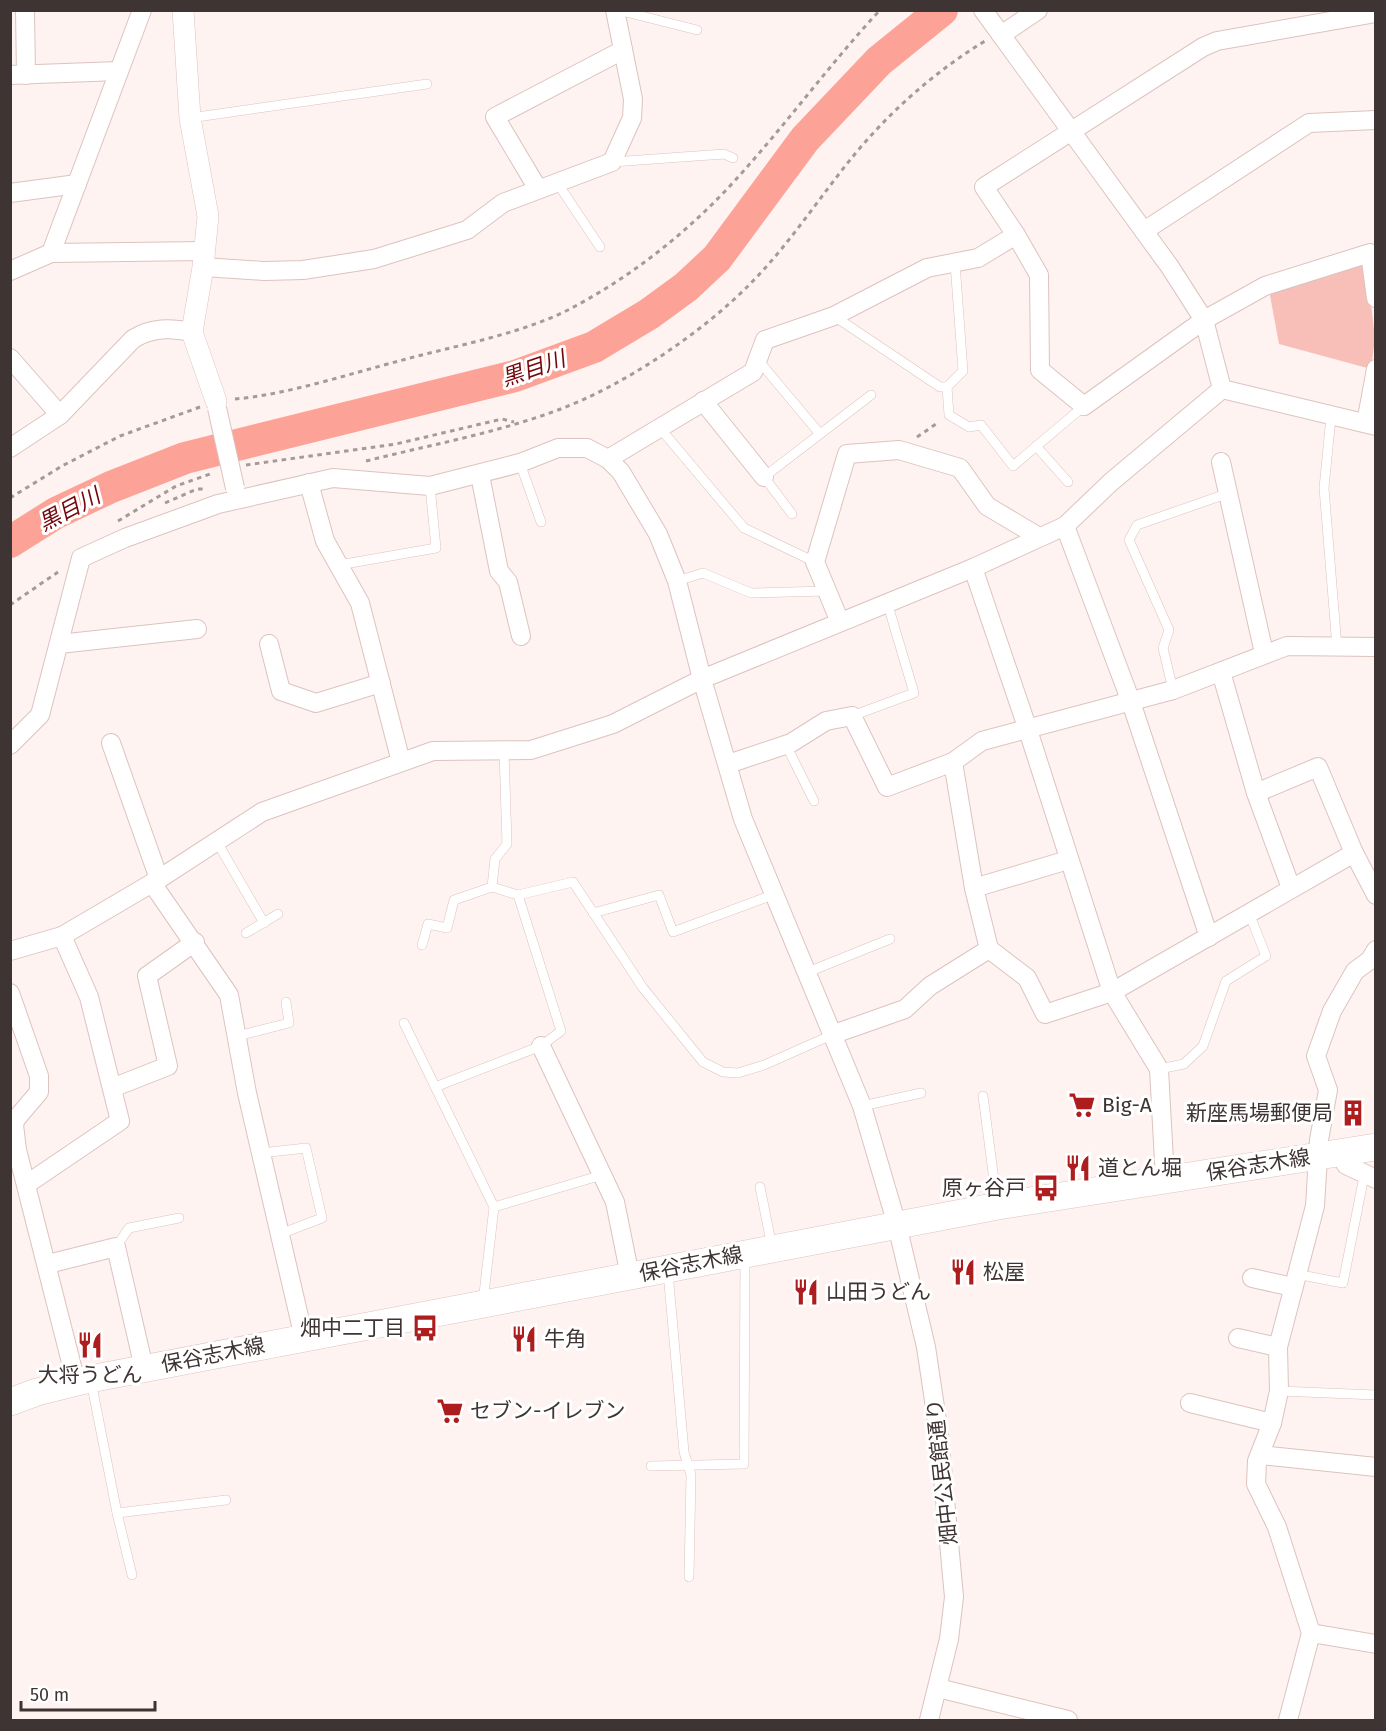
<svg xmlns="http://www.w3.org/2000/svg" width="1386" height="1731" viewBox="0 0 1386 1731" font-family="'Fira Sans','Noto Sans JP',sans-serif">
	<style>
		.green { fill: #f7bfb8 }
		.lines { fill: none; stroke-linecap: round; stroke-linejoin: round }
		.river { stroke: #fca297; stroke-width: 32 }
		.service-casing { stroke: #dcc3bf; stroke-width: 10 }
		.minor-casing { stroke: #dcc3bf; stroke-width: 20 }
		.tertiary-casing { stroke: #dcc3bf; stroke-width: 22 }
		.primary-casing { stroke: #dcc3bf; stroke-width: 28 }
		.path { stroke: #a49a98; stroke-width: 3; stroke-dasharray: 4.5 4.5; stroke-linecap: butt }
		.service { stroke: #fff; stroke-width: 9 }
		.minor { stroke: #fff; stroke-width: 18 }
		.tertiary { stroke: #fff; stroke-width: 21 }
		.primary { stroke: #fff; stroke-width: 27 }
		.minor-bridge-casing { stroke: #dcc3bf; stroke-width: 20; stroke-linecap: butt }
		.minor-bridge { stroke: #fff; stroke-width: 18 }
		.labels { text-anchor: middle; stroke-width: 6; stroke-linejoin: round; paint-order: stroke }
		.poi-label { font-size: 21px; fill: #3e3433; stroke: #fff; text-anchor: start }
		.street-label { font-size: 21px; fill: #3e3433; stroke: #fff }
		.water-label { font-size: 22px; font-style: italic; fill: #73060b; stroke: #fff }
	</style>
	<rect width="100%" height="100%" fill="#fef3f1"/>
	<!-- green -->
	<path class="green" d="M 1366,258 L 1375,339 L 1371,369 L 1279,344 L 1269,290 Z"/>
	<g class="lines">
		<!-- river -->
		<path class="river" d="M 10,542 L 56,513 L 111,487 L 185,458 L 515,376 L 594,347 L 649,314 L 686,287 L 717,258 L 805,139 L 879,61 L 942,10"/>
		<!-- service casing -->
		<g class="service-casing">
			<g id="service">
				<path d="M 618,10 L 697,30"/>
				<path d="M 190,118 L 427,84"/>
				<path d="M 612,162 L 724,154 L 733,158"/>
				<path d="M 558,184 L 600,247"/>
				<path d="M 834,316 L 940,387 L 947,387"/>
				<path d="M 758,360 L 820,434"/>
				<path d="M 947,387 L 949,415 L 969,427 L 981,425 L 1013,466 L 1084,406"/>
				<path d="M 947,387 L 963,371 L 955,263"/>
				<path d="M 1331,417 L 1324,488 L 1337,647"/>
				<path d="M 659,427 L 744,528 L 815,562"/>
				<path d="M 1036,446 L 1068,482"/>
				<path d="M 520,463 L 541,522"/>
				<path d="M 792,514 L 764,477 L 871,395"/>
				<path d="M 339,565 L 436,548 L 430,486"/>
				<path d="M 677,581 L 703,573 L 751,593 L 827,591"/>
				<path d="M 1173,690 L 1163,648 L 1169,630 L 1129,540 L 1137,525 L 1229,493"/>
				<path d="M 852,716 L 914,693 L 887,602"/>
				<path d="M 786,745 L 814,801"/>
				<path d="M 217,842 L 264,923"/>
				<path d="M 518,895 L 573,882 L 643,988 L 703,1062 L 723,1072 L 738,1073 L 764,1065 L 834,1034"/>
				<path d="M 593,913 L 659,895 L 673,932 L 775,894"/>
				<path d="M 246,933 L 278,914"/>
				<path d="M 422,945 L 428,924 L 447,928 L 454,900 L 492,887"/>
				<path d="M 808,972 L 890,939"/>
				<path d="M 404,1023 L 494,1207 L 483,1302"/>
				<path d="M 237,1036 L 289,1023 L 286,1002"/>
				<path d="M 1159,1069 L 1184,1064 L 1203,1046 L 1226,981 L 1266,956 L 1249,913"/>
				<path d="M 435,1087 L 541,1046 L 561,1031 L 518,895 L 492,887 L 495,859 L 507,844 L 504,751"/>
				<path d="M 983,1096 L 997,1203"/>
				<path d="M 862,1106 L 921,1093"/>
				<path d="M 261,1153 L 306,1148 L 322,1218 L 280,1234"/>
				<path d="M 760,1187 L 772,1247"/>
				<path d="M 494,1207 L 602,1175"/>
				<path d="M 116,1247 L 129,1228 L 179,1218"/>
				<path d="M 668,1272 L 684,1452 L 691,1475 L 689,1577"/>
				<path d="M 1296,1274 L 1343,1283 L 1364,1176"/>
				<path d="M 91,1381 L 117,1513 L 132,1575"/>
				<path d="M 1279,1391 L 1376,1395"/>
				<path d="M 651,1466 L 744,1464 L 745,1256"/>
				<path d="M 117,1513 L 226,1500"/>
			</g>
		</g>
		<!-- minor casing -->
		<g class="minor-casing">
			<g id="minor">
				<path d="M 25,10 L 26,75"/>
				<path d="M 983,10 L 1170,267 L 1204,320 L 1222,389"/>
				<path d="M 1001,35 L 1038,10"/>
				<path d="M 10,75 L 119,71"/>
				<path d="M 538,189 L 495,117 L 623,50"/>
				<path d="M 10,193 L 77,184"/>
				<path d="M 1144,231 L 1309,123 L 1376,120"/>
				<path d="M 1016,235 L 1039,275 L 1040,370 L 1084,406 L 1204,320 L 1265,286 L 1370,253 L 1376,298"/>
				<path d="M 51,253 L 142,10"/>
				<path d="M 203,267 L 264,271 L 303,270 L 374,259 L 467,230 L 503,203 L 612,162 L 632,118 L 633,99 L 615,10"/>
				<path d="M 10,271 L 51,253 L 204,251"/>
				<path d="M 10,358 L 60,415"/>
				<path d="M 1222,389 L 1376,426"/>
				<path d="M 703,401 L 764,477"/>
				<path d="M 1366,423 L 1376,369"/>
				<path d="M 10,448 L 60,415 L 133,339 C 152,327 171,328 192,332"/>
				<path d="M 608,459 L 753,372 L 765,340 L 834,316 L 927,268 L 978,258 L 1016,235 L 984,187 L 1203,47 L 1217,41 L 1376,13"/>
				<path d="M 1221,462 L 1264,653"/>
				<path d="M 480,475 L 499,571 L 508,582 L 521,636"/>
				<path d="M 309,483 L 325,541 L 360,603 L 401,762"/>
				<path d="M 1065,526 L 1131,702 L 1209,937"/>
				<path d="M 973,568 L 1027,727 L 1112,992 L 1159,1069 L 1165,1180"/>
				<path d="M 840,622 L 815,562 L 847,454 L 899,450 L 960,468 L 987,506 L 1039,537"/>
				<path d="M 59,644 L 197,629"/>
				<path d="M 269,644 L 281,691 L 316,703 L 381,683"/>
				<path d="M 1221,672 L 1256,793 L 1291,888"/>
				<path d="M 111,743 L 159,879"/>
				<path d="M 10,745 L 40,715 L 81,558 L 125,538 L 218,504 L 333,478 L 430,486 L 520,463 L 558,448 L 587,448 L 608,459 L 621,472 L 658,534 L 677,581 L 702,679 L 973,568 L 1065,526 L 1111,482 L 1222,389"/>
				<path d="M 953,762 L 974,888 L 989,949 L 1027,978 L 1045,1014 L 1112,992 L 1354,853"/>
				<path d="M 728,764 L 791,743 L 826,721 L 852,716 L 887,787 L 953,762 L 982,741 L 1173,690 L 1287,646 L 1376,647"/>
				<path d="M 1256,793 L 1318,767 L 1354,853 L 1376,895"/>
				<path d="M 152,883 L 229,995 L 247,1093 L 304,1338"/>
				<path d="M 974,888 L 1068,860"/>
				<path d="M 10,951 L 62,936 L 159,879 L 262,812 L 433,751 L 531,750 L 613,724 L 702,679 L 743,819 L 862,1106 L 897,1225 L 926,1347 L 939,1434 L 954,1597 L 949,1639 L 929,1720"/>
				<path d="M 10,993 L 39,1076 L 39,1092 L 16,1119 L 14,1125 L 17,1150 L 76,1382"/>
				<path d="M 834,1034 L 905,1009 L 930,986 L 989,949"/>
				<path d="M 541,1046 L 615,1202 L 630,1276"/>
				<path d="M 112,1088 L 168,1066 L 147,976 L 195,942"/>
				<path d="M 1339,1153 L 1346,1165 L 1376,1179"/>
				<path d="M 27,1184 L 120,1121 L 89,997 L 62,936"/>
				<path d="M 48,1264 L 116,1247 L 144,1368"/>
				<path d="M 1252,1278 L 1293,1287"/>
				<path d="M 1238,1338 L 1278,1347"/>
				<path d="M 1190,1403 L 1272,1423"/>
				<path d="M 1260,1455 L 1376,1467"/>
				<path d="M 1311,1633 L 1376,1644"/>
				<path d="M 938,1688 L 1068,1720"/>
				<path d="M 1288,1720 L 1311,1633 L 1277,1527 L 1256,1484 L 1257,1461 L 1272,1423 L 1279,1391 L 1278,1347 L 1315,1206 L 1319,1140 L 1328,1090 L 1316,1056 L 1332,1011 L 1355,971 L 1370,960 L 1376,950"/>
			</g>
		</g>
		<!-- tertiary casing -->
		<g class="tertiary-casing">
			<path id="tertiary" d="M 183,10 L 190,118 L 208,216 L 203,267 L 192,332 L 216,401"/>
		</g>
		<!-- primary casing -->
		<g class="primary-casing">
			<path id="primary" d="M 10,1402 L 37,1392 L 90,1379 L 998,1206 L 1376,1147"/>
		</g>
		<!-- path -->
		<g class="path">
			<path d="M 235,399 C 285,395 349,374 399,361 C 453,346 513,336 564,312 C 629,279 690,231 739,176 C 787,123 830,64 880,10"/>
			<path d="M 917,437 L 939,422"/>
			<path d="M 366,461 C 430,445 496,433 558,410 C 623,386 702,333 750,284 C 787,247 817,201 850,160 C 887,114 934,72 985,41"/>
			<path d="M 246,465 L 396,444 L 502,419 L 514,422"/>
			<path d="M 10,498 L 62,466 L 120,436 L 200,407"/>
			<path d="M 165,503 L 197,489 L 206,489"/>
			<path d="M 118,521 L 176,486 L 213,473"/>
			<path d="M 10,605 L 58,572"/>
		</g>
		<!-- service -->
		<use href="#service" class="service"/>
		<!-- minor -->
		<use href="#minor" class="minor"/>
		<!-- tertiary -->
		<use href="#tertiary" class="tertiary"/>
		<!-- primary -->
		<use href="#primary" class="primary"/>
		<!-- minor-bridge casing -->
		<g class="minor-bridge-casing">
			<path id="minor-bridge" d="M 217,408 L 235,488"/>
		</g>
		<!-- minor-bridge -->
		<use href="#minor-bridge" class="minor-bridge"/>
	</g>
	<!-- icons -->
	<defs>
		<g id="supermarket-bare" transform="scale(2.07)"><path d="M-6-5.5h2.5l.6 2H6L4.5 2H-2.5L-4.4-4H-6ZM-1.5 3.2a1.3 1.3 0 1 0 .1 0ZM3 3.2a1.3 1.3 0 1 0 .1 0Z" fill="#ae1d1e" stroke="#fff" stroke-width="2.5" paint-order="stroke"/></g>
		<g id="building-bare" transform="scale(2.07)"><path d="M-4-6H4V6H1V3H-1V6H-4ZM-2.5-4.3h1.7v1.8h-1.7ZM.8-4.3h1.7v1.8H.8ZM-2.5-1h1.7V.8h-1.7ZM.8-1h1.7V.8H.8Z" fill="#ae1d1e" stroke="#fff" stroke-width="2.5" paint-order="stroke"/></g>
		<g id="restaurant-bare" transform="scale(2.07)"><path d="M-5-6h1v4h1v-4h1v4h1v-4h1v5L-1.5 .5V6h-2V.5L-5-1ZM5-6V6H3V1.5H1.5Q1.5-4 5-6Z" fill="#ae1d1e" stroke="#fff" stroke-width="2.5" paint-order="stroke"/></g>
		<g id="bus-bare" transform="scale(2.07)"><path d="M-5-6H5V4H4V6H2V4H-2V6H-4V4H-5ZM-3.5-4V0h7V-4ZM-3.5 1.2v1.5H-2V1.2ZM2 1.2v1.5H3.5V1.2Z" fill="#ae1d1e" stroke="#fff" stroke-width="2.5" paint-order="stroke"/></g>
	</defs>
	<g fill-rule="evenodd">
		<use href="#supermarket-bare" x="1082" y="1105"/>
		<use href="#building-bare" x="1353" y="1113"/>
		<use href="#restaurant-bare" x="1078" y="1168"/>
		<use href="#bus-bare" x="1046" y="1188"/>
		<use href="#restaurant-bare" x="963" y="1272"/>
		<use href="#restaurant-bare" x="806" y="1292"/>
		<use href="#bus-bare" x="425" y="1328"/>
		<use href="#restaurant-bare" x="524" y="1339"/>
		<use href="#restaurant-bare" x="90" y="1345"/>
		<use href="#supermarket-bare" x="450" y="1411"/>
	</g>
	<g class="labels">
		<!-- poi labels -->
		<g class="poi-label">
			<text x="1102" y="1112">Big-A</text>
			<text x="1333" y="1120" text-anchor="end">新座馬場郵便局</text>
			<text x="1098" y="1175">道とん堀</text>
			<text x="1026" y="1195" text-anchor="end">原ヶ谷戸</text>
			<text x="983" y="1279">松屋</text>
			<text x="826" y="1299">山田うどん</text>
			<text x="405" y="1335" text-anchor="end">畑中二丁目</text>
			<text x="544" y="1346">牛角</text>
			<text x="90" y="1382" text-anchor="middle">大将うどん</text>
			<text x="470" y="1418">セブン-イレブン</text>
		</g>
		<!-- street labels -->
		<g class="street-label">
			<text transform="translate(1258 1165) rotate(-9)" y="7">保谷志木線</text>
			<text transform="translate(691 1264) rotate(-11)" y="7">保谷志木線</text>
			<text transform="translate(213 1355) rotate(-11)" y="7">保谷志木線</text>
			<text transform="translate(942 1472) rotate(-96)" y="7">畑中公民館通り</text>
		</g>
		<!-- water labels -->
		<g class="water-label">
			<text transform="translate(533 368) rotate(-19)" y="8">黒目川</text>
			<text transform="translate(69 509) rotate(-28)" y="8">黒目川</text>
		</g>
	</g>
	<!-- border -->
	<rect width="1386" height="1731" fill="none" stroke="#3e3433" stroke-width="24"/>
	<!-- scale -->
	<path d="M21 1701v9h134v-9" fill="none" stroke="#3e3433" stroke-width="3"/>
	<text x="30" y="1701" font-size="18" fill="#3e3433" stroke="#ffffff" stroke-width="4.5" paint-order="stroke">50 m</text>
</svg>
